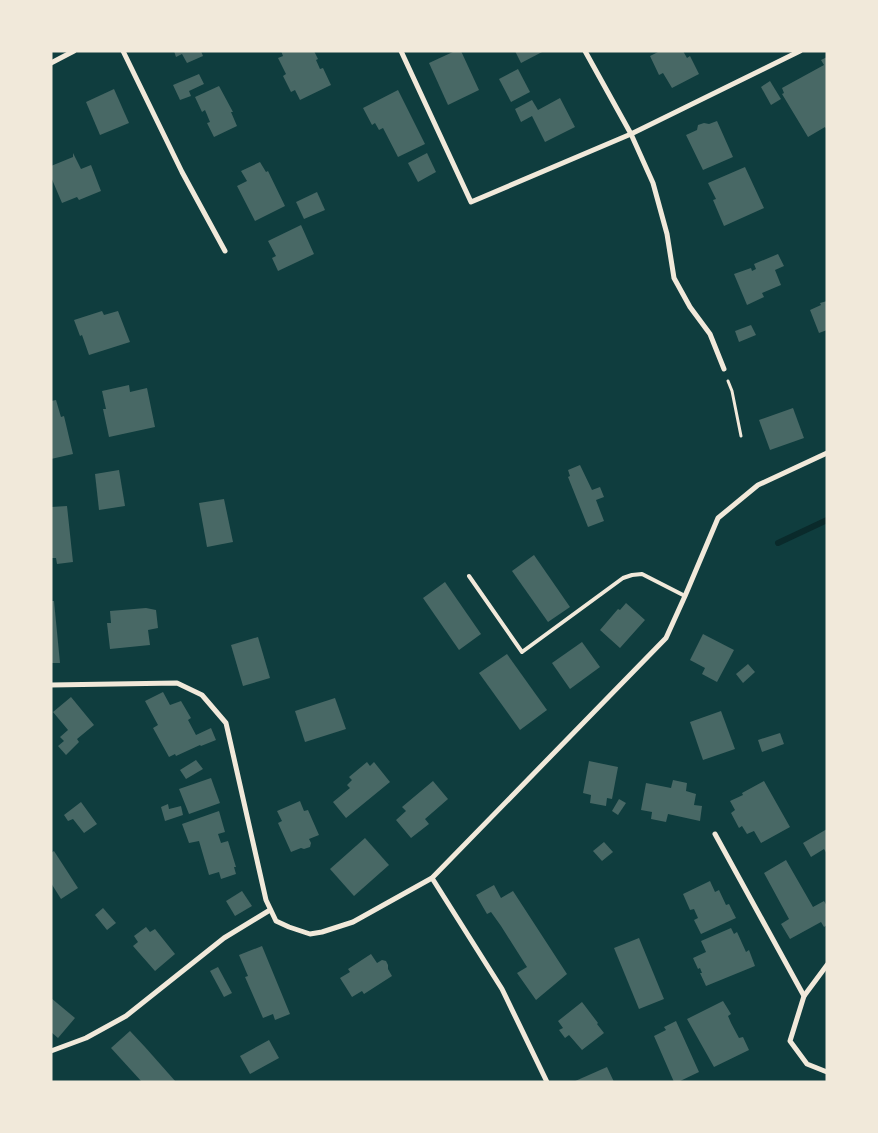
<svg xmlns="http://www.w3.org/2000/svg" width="878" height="1133" viewBox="0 0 878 1133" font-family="'Golos Text',sans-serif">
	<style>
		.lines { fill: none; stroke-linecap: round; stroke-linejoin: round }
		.stream { stroke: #0a2a2b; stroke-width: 6 }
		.building { fill: #486865 }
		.path { stroke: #f1e9da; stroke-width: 3 }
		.service { stroke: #f1e9da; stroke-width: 4 }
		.minor { stroke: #f1e9da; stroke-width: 5 }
	</style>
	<rect width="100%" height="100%" fill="#0f3d3e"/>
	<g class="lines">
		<!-- stream -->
		<path class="stream" d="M 778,543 L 827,520"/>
	</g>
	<!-- building -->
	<g class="building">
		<path d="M 174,51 L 201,51 L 203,56 L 187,63 L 182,54 L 176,57 Z"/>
		<path d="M 281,51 L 314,51 L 318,59 L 316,60 L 320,69 L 323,68 L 331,85 L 300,100 L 295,90 L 291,92 L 283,76 L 286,74 L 278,58 L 283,56 Z"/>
		<path d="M 455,51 L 461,51 L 479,90 L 448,105 L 429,63 Z"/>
		<path d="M 515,51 L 544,51 L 521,63 Z"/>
		<path d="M 660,51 L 683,51 L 687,58 L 690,56 L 699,74 L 672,88 L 663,73 L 659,75 L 650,56 Z"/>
		<path d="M 827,57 L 827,130 L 825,127 L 808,137 L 782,94 L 784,93 L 782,88 L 824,65 L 821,60 Z"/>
		<path d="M 518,69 L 530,92 L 511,102 L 499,79 Z"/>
		<path d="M 199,74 L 204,84 L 189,91 L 191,96 L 180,100 L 173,85 Z"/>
		<path d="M 770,81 L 781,99 L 771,105 L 761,87 Z"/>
		<path d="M 219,86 L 233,112 L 231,112 L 237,126 L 214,137 L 207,123 L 210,122 L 205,110 L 202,112 L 195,97 Z"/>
		<path d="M 114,89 L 129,123 L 100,135 L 86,102 Z"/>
		<path d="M 398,90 L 425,144 L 398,157 L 383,128 L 379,130 L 375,123 L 372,125 L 363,108 Z"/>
		<path d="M 560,98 L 575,127 L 545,142 L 532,116 L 521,122 L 515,109 L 532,100 L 538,110 Z"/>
		<path d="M 717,121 L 733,157 L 703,170 L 686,135 L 697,130 L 698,125 L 704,123 L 709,124 Z"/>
		<path d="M 73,153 L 81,169 L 91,165 L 101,191 L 79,200 L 77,197 L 62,203 L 51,177 L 51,166 L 73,157 Z"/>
		<path d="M 427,153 L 436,172 L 418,182 L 408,163 Z"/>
		<path d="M 260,162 L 266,172 L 268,171 L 285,206 L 255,221 L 237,186 L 247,181 L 241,171 Z"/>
		<path d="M 745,167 L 764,208 L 724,226 L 713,200 L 716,199 L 708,183 Z"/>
		<path d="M 317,192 L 325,210 L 304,219 L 296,202 Z"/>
		<path d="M 301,225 L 314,254 L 278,271 L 272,258 L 276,256 L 268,241 Z"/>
		<path d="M 778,254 L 784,266 L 775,270 L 781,285 L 762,293 L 764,297 L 747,305 L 734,274 L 751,268 L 752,271 L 756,269 L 754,264 Z"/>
		<path d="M 827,301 L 827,330 L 819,333 L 810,310 L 821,305 L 820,303 Z"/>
		<path d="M 102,311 L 104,315 L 118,311 L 130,342 L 89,355 L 82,335 L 80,336 L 74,320 Z"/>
		<path d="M 751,325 L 756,335 L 739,342 L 735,331 Z"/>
		<path d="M 129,385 L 130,392 L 147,388 L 155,427 L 109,437 L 103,409 L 106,409 L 102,391 Z"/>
		<path d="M 56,400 L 61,417 L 64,416 L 73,454 L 51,459 L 51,401 Z"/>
		<path d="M 793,408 L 804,438 L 770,450 L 759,420 Z"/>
		<path d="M 580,465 L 592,490 L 600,487 L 604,497 L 596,500 L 604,521 L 588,527 L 568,477 L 570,476 L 568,470 Z"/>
		<path d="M 119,470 L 125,506 L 99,510 L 95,474 Z"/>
		<path d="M 224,499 L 233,542 L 207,547 L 199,503 Z"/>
		<path d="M 67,506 L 73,562 L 57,564 L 56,558 L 51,558 L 51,507 Z"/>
		<path d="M 534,555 L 570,607 L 548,622 L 512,571 Z"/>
		<path d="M 445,582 L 481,634 L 459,650 L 423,598 Z"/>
		<path d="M 51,601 L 54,601 L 60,663 L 51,663 Z"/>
		<path d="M 626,603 L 645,620 L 620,648 L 600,630 L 618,609 L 620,610 Z"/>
		<path d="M 146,608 L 156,610 L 158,628 L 148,630 L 150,645 L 110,649 L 107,623 L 111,623 L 110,611 Z"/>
		<path d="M 703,634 L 734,650 L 717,682 L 702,674 L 705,668 L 690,660 Z"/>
		<path d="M 258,637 L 270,678 L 243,686 L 231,645 Z"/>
		<path d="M 582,642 L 600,667 L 570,689 L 552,663 Z"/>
		<path d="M 507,654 L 547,710 L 520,730 L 479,673 Z"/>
		<path d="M 748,664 L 755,672 L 743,683 L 736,674 Z"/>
		<path d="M 163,692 L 170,705 L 181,701 L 191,718 L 188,720 L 196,735 L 211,728 L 216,740 L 201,746 L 200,745 L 176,756 L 175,754 L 169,757 L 153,728 L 158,725 L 145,701 Z"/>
		<path d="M 71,697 L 94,725 L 77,739 L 79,742 L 66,755 L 58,746 L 64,741 L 60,737 L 68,730 L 53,712 Z"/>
		<path d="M 335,698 L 346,729 L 305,742 L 295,711 Z"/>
		<path d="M 721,711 L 735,749 L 703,760 L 690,722 Z"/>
		<path d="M 780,733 L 784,744 L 762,752 L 758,740 Z"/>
		<path d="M 196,760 L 203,769 L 186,779 L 180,770 Z"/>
		<path d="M 589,761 L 618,767 L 612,799 L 607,798 L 606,806 L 590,803 L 591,795 L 583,793 Z"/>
		<path d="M 367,762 L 370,766 L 374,762 L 390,782 L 346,818 L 333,802 L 350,788 L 347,785 L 352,780 L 349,777 Z"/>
		<path d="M 211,778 L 220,803 L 189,814 L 179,789 Z"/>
		<path d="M 673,780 L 687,783 L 686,791 L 696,794 L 694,805 L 702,806 L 700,821 L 668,814 L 666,822 L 651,819 L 652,812 L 641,810 L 646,783 L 671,788 Z"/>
		<path d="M 433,781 L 448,799 L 425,819 L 429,824 L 411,838 L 396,820 L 406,811 L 402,807 Z"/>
		<path d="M 764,781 L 790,827 L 761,843 L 754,831 L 747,834 L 742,826 L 739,828 L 731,813 L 735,810 L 730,801 L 743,795 L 742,793 Z"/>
		<path d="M 619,799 L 626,803 L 618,815 L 612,811 Z"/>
		<path d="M 300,801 L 304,811 L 308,810 L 319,835 L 309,839 L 311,843 L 310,847 L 304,849 L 301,848 L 291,852 L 278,823 L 282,821 L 277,811 Z"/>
		<path d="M 81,802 L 97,824 L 84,833 L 73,819 L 68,821 L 64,815 Z"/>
		<path d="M 168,804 L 169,809 L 181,806 L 183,815 L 165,821 L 161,807 Z"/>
		<path d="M 219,811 L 225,832 L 218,834 L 221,843 L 228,841 L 236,867 L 234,867 L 236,874 L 221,879 L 219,872 L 209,875 L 199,841 L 189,843 L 182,824 Z"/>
		<path d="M 827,829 L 827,854 L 824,849 L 811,857 L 803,843 Z"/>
		<path d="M 365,838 L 389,865 L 354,896 L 330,869 Z"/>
		<path d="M 604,842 L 613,852 L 602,861 L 593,851 Z"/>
		<path d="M 54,851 L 78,888 L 61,899 L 51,883 L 51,853 Z"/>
		<path d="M 786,860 L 813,907 L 824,901 L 827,906 L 827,925 L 824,927 L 821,922 L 790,939 L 781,924 L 789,919 L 764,873 Z"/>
		<path d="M 710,881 L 715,892 L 719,890 L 726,905 L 729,904 L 736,918 L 701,934 L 694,920 L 698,918 L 694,909 L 690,910 L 683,894 Z"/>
		<path d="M 494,885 L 501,898 L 513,891 L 567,974 L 536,1000 L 517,973 L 527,967 L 501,926 L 491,912 L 487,914 L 476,895 Z"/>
		<path d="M 242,891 L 252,906 L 235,916 L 226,901 Z"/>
		<path d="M 103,908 L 116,923 L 107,930 L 95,915 Z"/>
		<path d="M 146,927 L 150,932 L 155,929 L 175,954 L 155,971 L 133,946 L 138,942 L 134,936 Z"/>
		<path d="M 731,928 L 734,934 L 737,932 L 746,952 L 749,950 L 755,966 L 706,986 L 700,973 L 702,973 L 700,968 L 698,969 L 693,958 L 706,952 L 701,941 Z"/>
		<path d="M 639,938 L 664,999 L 639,1009 L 614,948 Z"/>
		<path d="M 262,946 L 290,1014 L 275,1020 L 273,1014 L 263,1018 L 245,977 L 248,976 L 239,955 Z"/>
		<path d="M 371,954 L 377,963 L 382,960 L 386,961 L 388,965 L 388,969 L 392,976 L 364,994 L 362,991 L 352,997 L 340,978 L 350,972 L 348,969 Z"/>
		<path d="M 218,967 L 232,993 L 224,997 L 210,971 Z"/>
		<path d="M 51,998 L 75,1018 L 58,1038 L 51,1032 Z"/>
		<path d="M 723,1001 L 731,1014 L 728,1016 L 731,1023 L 739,1038 L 743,1037 L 749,1050 L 714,1067 L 687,1019 Z"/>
		<path d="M 582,1002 L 598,1023 L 597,1024 L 604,1033 L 582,1050 L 569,1035 L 565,1038 L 559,1030 L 563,1028 L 558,1021 Z"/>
		<path d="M 676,1021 L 699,1072 L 678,1082 L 674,1082 L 654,1036 L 666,1030 L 664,1027 Z"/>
		<path d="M 130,1031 L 145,1047 L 176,1082 L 142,1082 L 111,1048 Z"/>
		<path d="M 269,1040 L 279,1058 L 250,1074 L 240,1056 Z"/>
		<path d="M 607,1067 L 614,1082 L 573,1082 Z"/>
	</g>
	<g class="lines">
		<!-- path -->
		<path class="path" d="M 728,381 L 732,391 L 741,436"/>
		<!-- service -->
		<path class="service" d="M 469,576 L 522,652 L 623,578 L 632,575 L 642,574 L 685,596"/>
		<!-- minor -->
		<g class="minor">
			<path d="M 123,51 L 182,172 L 225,251"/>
			<path d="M 401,51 L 471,202 L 631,134 L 800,51"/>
			<path d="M 585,51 L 631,134 L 653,183 L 667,234 L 674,278 L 690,307 L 710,334 L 724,369"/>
			<path d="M 51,63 L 74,51"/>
			<path d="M 51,685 L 177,683 L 202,695 L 226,723 L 266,900 L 276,921 L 289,927 L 310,934 L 322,932 L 353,922 L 432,878 L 666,638 L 685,596 L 718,518 L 758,485 L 827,453"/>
			<path d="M 715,834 L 804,996"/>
			<path d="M 432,878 L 502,989 L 547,1082"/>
			<path d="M 827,965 L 804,996 L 790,1041 L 807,1064 L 827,1072"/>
			<path d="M 51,1051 L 86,1038 L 126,1016 L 224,938 L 270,910"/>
		</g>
	</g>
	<!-- border -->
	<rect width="878" height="1133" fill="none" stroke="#f1e9da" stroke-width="105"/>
</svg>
